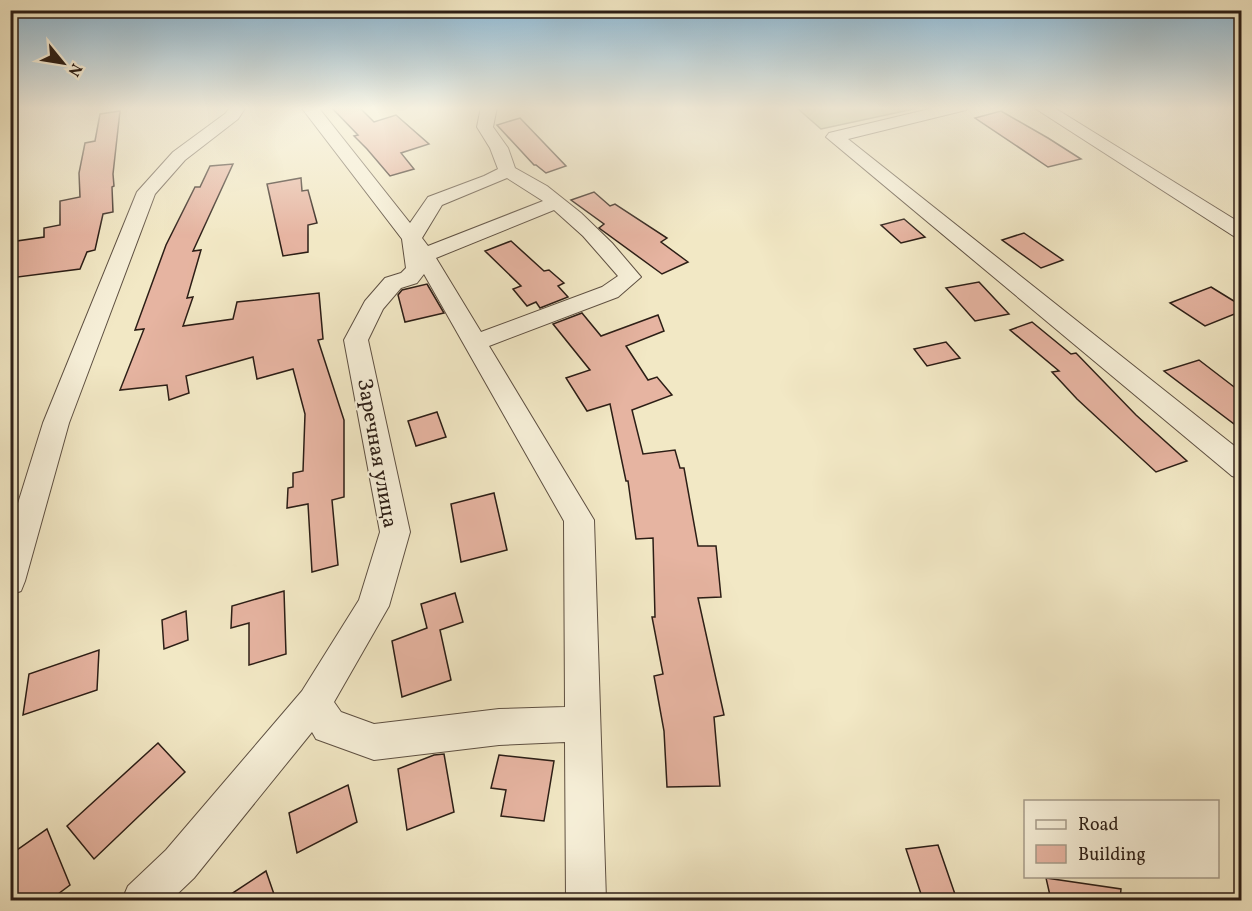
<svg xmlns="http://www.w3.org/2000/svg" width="1252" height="911" viewBox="0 0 1252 911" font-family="Vollkorn,serif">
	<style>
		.green { fill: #c0c491; stroke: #767154; stroke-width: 1.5 }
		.building { fill: #e6b4a1; stroke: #2c1e16; stroke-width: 1.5 }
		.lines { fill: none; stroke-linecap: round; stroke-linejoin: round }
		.minor-casing { stroke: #5e5042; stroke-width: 2 }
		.minor { fill: #f7f0d9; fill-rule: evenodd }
		.labels { text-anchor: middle; stroke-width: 4.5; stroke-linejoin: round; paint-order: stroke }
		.street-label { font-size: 21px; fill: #2c1e16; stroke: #f7f0d9 }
	</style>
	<rect width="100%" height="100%" fill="#f2e8c5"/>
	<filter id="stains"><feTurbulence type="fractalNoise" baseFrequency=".00333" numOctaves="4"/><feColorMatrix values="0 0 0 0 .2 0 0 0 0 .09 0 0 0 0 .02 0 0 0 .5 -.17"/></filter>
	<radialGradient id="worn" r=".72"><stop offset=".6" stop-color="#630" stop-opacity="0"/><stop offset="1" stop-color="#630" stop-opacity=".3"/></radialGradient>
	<!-- green -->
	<path class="green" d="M 796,107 L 923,107 L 821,129 Z"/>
	<!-- building -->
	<g class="building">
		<path d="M 332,108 L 360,108 L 374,122 L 396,115 L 429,144 L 401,153 L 414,169 L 390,176 L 367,149 L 354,136 L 358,135 Z"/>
		<path d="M 120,111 L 113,174 L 114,186 L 112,187 L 113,212 L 103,214 L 95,250 L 87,252 L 80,269 L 10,278 L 10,242 L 44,237 L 44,228 L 60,225 L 60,201 L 80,197 L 79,173 L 85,143 L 95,141 L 100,114 Z"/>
		<path d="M 1001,111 L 1048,138 L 1081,159 L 1048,167 L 975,118 Z"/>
		<path d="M 520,118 L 566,166 L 546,173 L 536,165 L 534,165 L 497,125 Z"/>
		<path d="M 233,164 L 193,251 L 201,250 L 187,298 L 193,297 L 183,326 L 233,319 L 237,302 L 319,293 L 323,339 L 318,340 L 344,420 L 344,497 L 332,500 L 338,565 L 312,572 L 308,504 L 287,508 L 288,488 L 293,487 L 293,473 L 303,471 L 305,414 L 293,369 L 257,379 L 253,357 L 186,376 L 189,393 L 169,400 L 167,385 L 120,390 L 144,329 L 135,330 L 166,245 L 195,187 L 200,187 L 210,166 Z"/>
		<path d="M 301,178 L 302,191 L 308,190 L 317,223 L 308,225 L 308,252 L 283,256 L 267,184 Z"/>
		<path d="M 594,192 L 610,206 L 615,204 L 667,238 L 661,242 L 688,262 L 662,274 L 599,228 L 604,224 L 571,200 Z"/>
		<path d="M 904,219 L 925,237 L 901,243 L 881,225 Z"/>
		<path d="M 1024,233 L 1063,260 L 1041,268 L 1002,240 Z"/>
		<path d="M 511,241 L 544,271 L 549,270 L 564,283 L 558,286 L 568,297 L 540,308 L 536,302 L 527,306 L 513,289 L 521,286 L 485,251 Z"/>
		<path d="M 979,282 L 1009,314 L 975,321 L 946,288 Z"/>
		<path d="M 427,284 L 444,313 L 405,322 L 398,295 L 402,290 Z"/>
		<path d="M 1211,287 L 1242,306 L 1242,311 L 1205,326 L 1170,303 Z"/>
		<path d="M 582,313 L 601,336 L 658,315 L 664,331 L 626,346 L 648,380 L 657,377 L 672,395 L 632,410 L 643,454 L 675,450 L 680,468 L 684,468 L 698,546 L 716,546 L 721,597 L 698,598 L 724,715 L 714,717 L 720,786 L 667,787 L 664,731 L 654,676 L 663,674 L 652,617 L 655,617 L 653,538 L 636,539 L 628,481 L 626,481 L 610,404 L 587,411 L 566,378 L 590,370 L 553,324 Z"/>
		<path d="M 1032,322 L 1071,354 L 1076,353 L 1136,415 L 1187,461 L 1156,472 L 1077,399 L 1052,372 L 1059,371 L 1010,330 Z"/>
		<path d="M 946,342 L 960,358 L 927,366 L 914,349 Z"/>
		<path d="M 1199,360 L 1242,393 L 1242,430 L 1164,371 Z"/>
		<path d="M 437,412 L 446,437 L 416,446 L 408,421 Z"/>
		<path d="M 494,493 L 507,550 L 461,562 L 451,504 Z"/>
		<path d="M 284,591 L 286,654 L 249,665 L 249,623 L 231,628 L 232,606 Z"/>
		<path d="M 455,593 L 463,622 L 440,630 L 451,680 L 402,697 L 392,641 L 427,628 L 421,604 Z"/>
		<path d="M 186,611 L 188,640 L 164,649 L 162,620 Z"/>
		<path d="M 99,650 L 97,690 L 23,715 L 29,674 Z"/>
		<path d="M 158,743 L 185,772 L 94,859 L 67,826 Z"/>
		<path d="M 444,754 L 454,812 L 407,830 L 398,769 L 434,755 Z"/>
		<path d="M 499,755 L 554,761 L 544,821 L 501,816 L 506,790 L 491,788 Z"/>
		<path d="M 348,785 L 357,822 L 297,853 L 289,813 Z"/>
		<path d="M 47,829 L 70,885 L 50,900 L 10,900 L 10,855 Z"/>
		<path d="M 938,845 L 957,900 L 923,900 L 906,849 Z"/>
		<path d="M 266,871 L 276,900 L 222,900 Z"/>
		<path d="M 1046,878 L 1121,889 L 1120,900 L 1051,900 Z"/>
	</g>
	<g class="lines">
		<!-- minor casing -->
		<g class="minor-casing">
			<g id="minor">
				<path d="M 230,107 L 246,107 L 238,119 L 185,160 L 155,194 L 69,423 L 25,581 L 21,591 L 10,595 L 10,529 L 43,423 L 137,192 L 173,152 L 226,113 Z"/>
				<path d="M 301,107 L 318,107 L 410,223 L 428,197 L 484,176 L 498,169 L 490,148 L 477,127 L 481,107 L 497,107 L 493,127 L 508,148 L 515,168 L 547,186 L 581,213 L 612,243 L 641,277 L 618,297 L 489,346 L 594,520 L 606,900 L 566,900 L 565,742 L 499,745 L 374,760 L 316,739 L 312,732 L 194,878 L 171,900 L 122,900 L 128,886 L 166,850 L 302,691 L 359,600 L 380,532 L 344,340 L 365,301 L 385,278 L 401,273 L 406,268 L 402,239 ZM 507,178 L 543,201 L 428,246 L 422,238 L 442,205 ZM 554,210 L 583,236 L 618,276 L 602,287 L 481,332 L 436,258 ZM 424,274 L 564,521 L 565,707 L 499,709 L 374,724 L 341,712 L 334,702 L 389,606 L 410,532 L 368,340 L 383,309 L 401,288 L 417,283 Z"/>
				<path d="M 938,107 L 968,107 L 966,110 L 848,139 L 1242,452 L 1242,479 L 1232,476 L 826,137 L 829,133 Z"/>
				<path d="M 1033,107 L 1053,107 L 1242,224 L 1242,239 L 1235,237 Z"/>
			</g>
		</g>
		<!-- minor -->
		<use href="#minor" class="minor"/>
	</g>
	<!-- sky -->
	<linearGradient id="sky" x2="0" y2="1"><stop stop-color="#8ab8d6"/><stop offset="0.46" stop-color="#f9f5e5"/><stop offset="1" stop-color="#f9f5e5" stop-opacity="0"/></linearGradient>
	<rect width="1252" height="235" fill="url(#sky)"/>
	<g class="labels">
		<!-- street labels -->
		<g class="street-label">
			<text transform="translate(378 453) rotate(80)" y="7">Заречная улица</text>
		</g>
	</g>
	<!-- margin -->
	<rect width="1252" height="911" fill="none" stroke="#f2e8c5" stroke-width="36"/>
	<rect x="12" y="12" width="1228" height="887" fill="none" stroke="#2c1e16" stroke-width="3"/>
	<rect x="18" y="18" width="1216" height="875" fill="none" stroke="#2c1e16" stroke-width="1.5"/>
	<!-- legend -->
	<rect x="1024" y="800" width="195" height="78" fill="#f7f0d9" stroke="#a69c8b" stroke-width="1.5"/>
	<rect x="1036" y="820" width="30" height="9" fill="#f7f0d9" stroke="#a69c8b" stroke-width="1.5"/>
	<text x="1078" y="830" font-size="18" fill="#2c1e16">Road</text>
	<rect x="1036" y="845" width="30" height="18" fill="#e6b4a1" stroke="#a69c8b" stroke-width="1.5"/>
	<text x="1078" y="860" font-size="18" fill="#2c1e16">Building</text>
	<!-- north arrow -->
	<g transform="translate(63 63) rotate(120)" stroke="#f7f0d9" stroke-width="4.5" paint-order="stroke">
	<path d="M0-4.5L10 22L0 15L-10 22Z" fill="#2c1e16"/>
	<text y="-9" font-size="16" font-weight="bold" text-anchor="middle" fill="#2c1e16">N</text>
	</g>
	<rect width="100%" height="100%" filter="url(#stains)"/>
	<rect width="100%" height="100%" fill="url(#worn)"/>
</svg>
